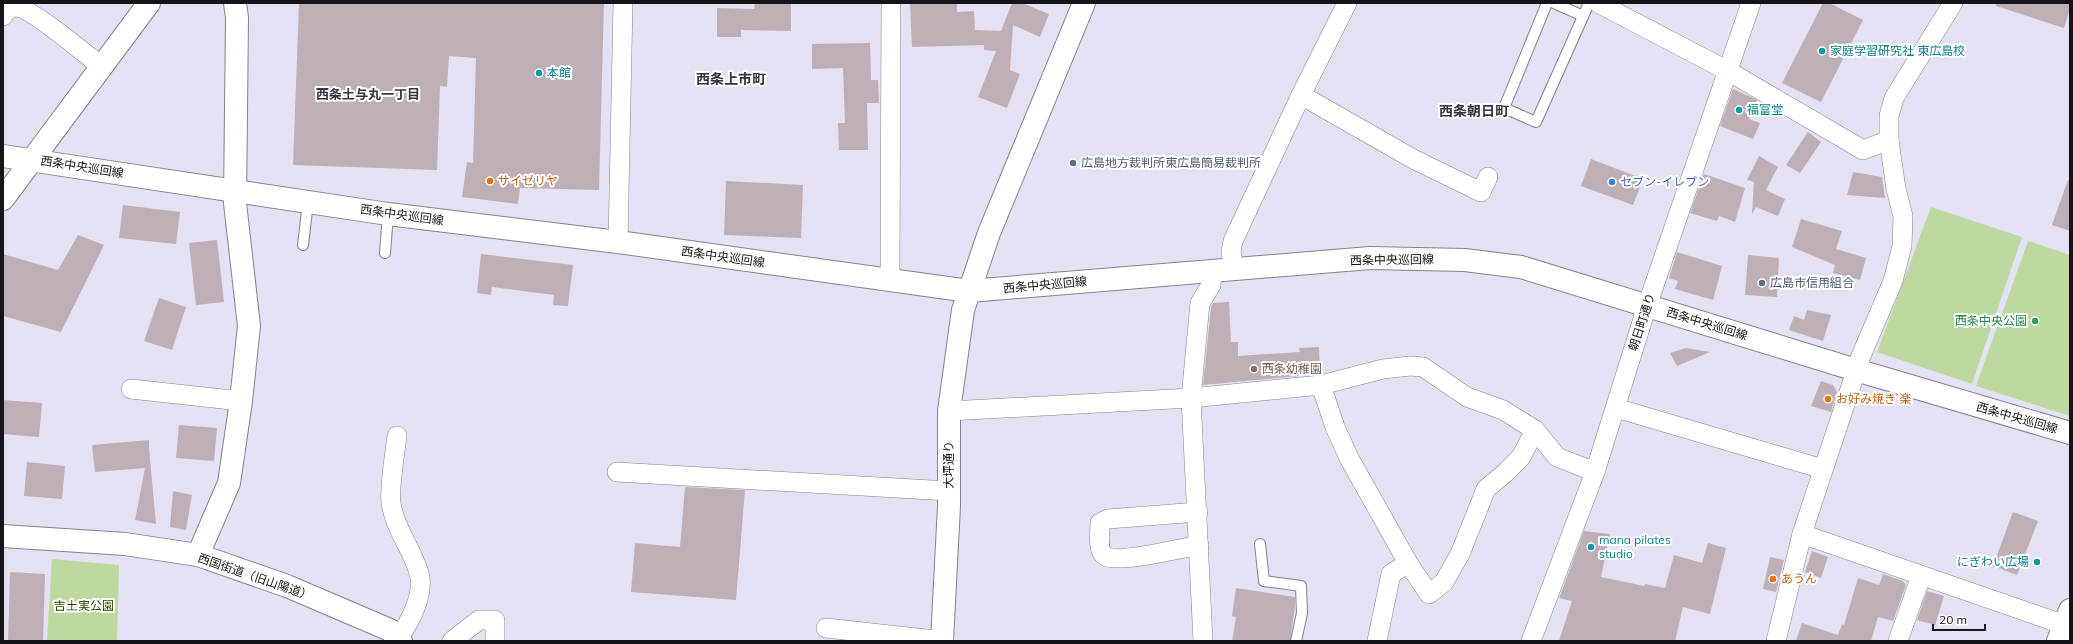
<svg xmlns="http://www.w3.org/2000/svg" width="2073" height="644" viewBox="0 0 2073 644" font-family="Mulish,'Noto Sans JP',sans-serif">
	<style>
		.green { fill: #bed9a0 }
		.building { fill: #c0aeb6 }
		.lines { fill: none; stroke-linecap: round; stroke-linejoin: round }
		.service-casing { stroke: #838191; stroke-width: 12 }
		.minor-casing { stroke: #838191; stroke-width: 20 }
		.tertiary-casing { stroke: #838191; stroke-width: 24 }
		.secondary-casing { stroke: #838191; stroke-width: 24 }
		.service { stroke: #fff; stroke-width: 10 }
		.minor { stroke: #fff; stroke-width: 19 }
		.tertiary { stroke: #fff; stroke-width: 22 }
		.secondary { stroke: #fff; stroke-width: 22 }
		.culture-dot { fill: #0f9aa8; stroke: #fff; stroke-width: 1.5 }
		.service-dot { fill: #5c6f8a; stroke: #fff; stroke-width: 1.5 }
		.food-dot { fill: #e8710a; stroke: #fff; stroke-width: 1.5 }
		.shop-dot { fill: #3f7fe0; stroke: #fff; stroke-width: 1.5 }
		.leisure-dot { fill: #2e9e5b; stroke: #fff; stroke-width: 1.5 }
		.education-dot { fill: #8d6e63; stroke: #fff; stroke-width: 1.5 }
		.labels { text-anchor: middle; stroke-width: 4; stroke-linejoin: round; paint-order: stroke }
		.culture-label { font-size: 12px; fill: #0d838f; stroke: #fff; text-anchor: start }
		.service-label { font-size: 12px; fill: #4e5e75; stroke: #fff; text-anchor: start }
		.street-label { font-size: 12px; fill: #15141a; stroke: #fff }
		.food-label { font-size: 12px; fill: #c56008; stroke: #fff; text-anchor: start }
		.shop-label { font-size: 12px; fill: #366cbe; stroke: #fff; text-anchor: start }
		.leisure-label { font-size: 12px; fill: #27864d; stroke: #fff; text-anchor: end }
		.education-label { font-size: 12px; fill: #785e54; stroke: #fff; text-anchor: start }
		.park-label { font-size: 12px; fill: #2e4501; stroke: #fff }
		.neighbourhood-label { font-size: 13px; font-weight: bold; fill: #363442; stroke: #fff }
		.quarter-label { font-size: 14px; font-weight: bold; fill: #363442; stroke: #fff }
	</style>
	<rect width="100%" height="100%" fill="#e3e1f3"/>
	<!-- green -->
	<g class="green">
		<path d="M 1931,207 L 2022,237 L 1972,384 L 1877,352 Z"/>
		<path d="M 2028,241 L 2070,255 L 2070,416 L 1976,386 Z"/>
		<path d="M 52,559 L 119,565 L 117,641 L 47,641 Z"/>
	</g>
	<!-- building -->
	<g class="building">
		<path d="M 299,3 L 604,3 L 599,190 L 520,188 L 518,204 L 462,197 L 467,162 L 473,163 L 476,58 L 449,56 L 447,87 L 440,86 L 437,170 L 293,165 Z"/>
		<path d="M 755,3 L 791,3 L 791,31 L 741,30 L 741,37 L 717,37 L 717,8 L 754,9 Z"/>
		<path d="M 910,3 L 957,3 L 957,12 L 974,11 L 975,30 L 1001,31 L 1012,3 L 1022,3 L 1049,14 L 1040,37 L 1013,25 L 1010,70 L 1020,74 L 1007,108 L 978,97 L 996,51 L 984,50 L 984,45 L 912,47 Z"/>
		<path d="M 1823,3 L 1829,3 L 1863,20 L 1821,102 L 1782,83 Z"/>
		<path d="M 1996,3 L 2070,3 L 2070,9 L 2064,28 L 1996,6 Z"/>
		<path d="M 870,43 L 871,80 L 878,80 L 879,103 L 867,103 L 868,150 L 839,150 L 838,123 L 845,123 L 843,68 L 812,69 L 812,44 Z"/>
		<path d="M 1733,89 L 1757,100 L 1749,119 L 1760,123 L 1753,139 L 1720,126 Z"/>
		<path d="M 1808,132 L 1821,142 L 1800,173 L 1786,165 Z"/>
		<path d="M 1759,156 L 1778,167 L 1766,190 L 1785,199 L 1778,216 L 1756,207 L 1752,214 L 1754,182 L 1747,180 Z"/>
		<path d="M 1591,159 L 1643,179 L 1633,205 L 1581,186 Z"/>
		<path d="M 1853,172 L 1882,177 L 1885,198 L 1847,195 Z"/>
		<path d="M 1704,174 L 1745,188 L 1735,222 L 1719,216 L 1717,221 L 1690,213 Z"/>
		<path d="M 2068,180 L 2070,180 L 2070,231 L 2052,225 Z"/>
		<path d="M 726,181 L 803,185 L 801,238 L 724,235 Z"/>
		<path d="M 123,205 L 180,212 L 176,244 L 119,238 Z"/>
		<path d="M 1801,219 L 1842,231 L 1836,249 L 1866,258 L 1860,280 L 1833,273 L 1835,265 L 1792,247 Z"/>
		<path d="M 78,235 L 104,245 L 61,332 L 3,316 L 3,254 L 58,270 Z"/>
		<path d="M 217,240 L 224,302 L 196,305 L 189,243 Z"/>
		<path d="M 1677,252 L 1722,266 L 1713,300 L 1675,289 L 1678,281 L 1669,278 Z"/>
		<path d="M 481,254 L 573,265 L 568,306 L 553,305 L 554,295 L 492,287 L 491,295 L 477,293 Z"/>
		<path d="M 1748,255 L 1779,258 L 1777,297 L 1745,295 Z"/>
		<path d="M 159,298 L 186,307 L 172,350 L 144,341 Z"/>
		<path d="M 1229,302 L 1231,342 L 1238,342 L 1238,356 L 1300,352 L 1299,348 L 1319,347 L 1320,374 L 1203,385 L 1211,307 L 1213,303 Z"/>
		<path d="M 1807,310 L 1831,315 L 1823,341 L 1789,330 L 1794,316 L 1804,320 Z"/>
		<path d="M 1686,348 L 1710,352 L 1677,366 L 1670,353 Z"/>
		<path d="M 1821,381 L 1833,385 L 1837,392 L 1831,412 L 1811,406 Z"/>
		<path d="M 3,400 L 42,403 L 39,437 L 3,434 Z"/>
		<path d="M 179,425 L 217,428 L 214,461 L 176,458 Z"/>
		<path d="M 149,440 L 149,448 L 156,524 L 135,520 L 145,468 L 95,472 L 92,445 Z"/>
		<path d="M 27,462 L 65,466 L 62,499 L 24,496 Z"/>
		<path d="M 685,487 L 745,490 L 736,600 L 631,592 L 635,543 L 680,547 Z"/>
		<path d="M 173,491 L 192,495 L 186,530 L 170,527 Z"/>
		<path d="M 2013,512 L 2038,521 L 2017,575 L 1993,566 Z"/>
		<path d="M 1584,531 L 1610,534 L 1601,577 L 1644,586 L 1645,584 L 1665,588 L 1674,555 L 1702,563 L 1708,543 L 1726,548 L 1710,614 L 1683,607 L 1675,641 L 1559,641 L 1572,601 L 1559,598 L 1560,596 Z"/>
		<path d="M 1812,551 L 1828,557 L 1821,578 L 1805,572 Z"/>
		<path d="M 1770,557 L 1784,560 L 1776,592 L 1763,589 Z"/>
		<path d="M 10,572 L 45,574 L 43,641 L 8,641 Z"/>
		<path d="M 1883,574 L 1903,581 L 1906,585 L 1893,621 L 1878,617 L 1871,641 L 1796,641 L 1802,623 L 1838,635 L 1842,624 L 1844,625 L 1858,578 L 1879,585 Z"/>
		<path d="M 1236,588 L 1295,597 L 1295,607 L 1290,641 L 1232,641 L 1236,617 L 1232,616 Z"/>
		<path d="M 1927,591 L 1944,596 L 1935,625 L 1917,620 Z"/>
	</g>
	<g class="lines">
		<!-- service casing -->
		<g class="service-casing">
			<g id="service">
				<path d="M 1547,3 L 1504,108 L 1536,122 L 1589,3"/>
				<path d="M 1554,3 L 1583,16"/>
				<path d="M 303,245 L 308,202"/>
				<path d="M 385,253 L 388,214"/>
				<path d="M 1260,544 L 1264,581 L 1301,586 L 1302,613 L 1296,641"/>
			</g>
		</g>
		<!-- minor casing -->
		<g class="minor-casing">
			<g id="minor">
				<path d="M 1598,3 L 1728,71 L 1863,150 L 1889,140"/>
				<path d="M 3,16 C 6,11 9,8 15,7 C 29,6 88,56 102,67"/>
				<path d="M 1301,95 L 1415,160 L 1481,192 L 1488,177"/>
				<path d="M 618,242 L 623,3"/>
				<path d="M 1234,270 L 1231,252 L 1233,241 L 1301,95 L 1347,3"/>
				<path d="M 890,280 L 891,3"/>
				<path d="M 1321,385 L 1335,427 L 1349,458 L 1408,563 L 1391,574 L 1377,641"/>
				<path d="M 131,389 L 241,401"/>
				<path d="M 1616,408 L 1823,469"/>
				<path d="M 949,411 L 1191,398 L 1321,385 L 1383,369 L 1410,366 L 1423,367 L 1467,397 L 1503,410 L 1535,430 L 1557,457 L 1595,472"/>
				<path d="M 397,436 C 395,453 389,487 391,503 C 395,529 412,549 419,573 C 425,593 410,623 398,638"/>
				<path d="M 617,472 L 949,491"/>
				<path d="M 1198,512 L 1108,519 L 1100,523 C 1100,531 1097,551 1105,556 C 1116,564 1183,548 1199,545"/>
				<path d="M 1802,534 L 2065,625"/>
				<path d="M 1408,563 L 1429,594 L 1444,582 L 1460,554 L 1486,489 L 1505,473 L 1521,457 L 1535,430"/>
				<path d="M 826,628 L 944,641"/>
				<path d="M 452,641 L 479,620 L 495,620 L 495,641"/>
				<path d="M 1203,641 L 1191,398 L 1200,303 L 1211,285 L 1212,272"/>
				<path d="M 1531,641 L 1595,472 L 1647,306 L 1751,3"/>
				<path d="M 1776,641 L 1802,534 L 1861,356 L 1893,281 L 1902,246 L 1903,216 L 1896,189 L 1889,140 L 1889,116 L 1894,98 L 1953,3"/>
				<path d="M 1898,641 L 1921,576"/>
			</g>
		</g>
		<!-- tertiary casing -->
		<g class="tertiary-casing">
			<g id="tertiary">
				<path d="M 3,156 L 388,214 L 618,242 L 969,291 L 1370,258 L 1465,260 L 1521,267 L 1856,370 L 2070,433"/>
				<path d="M 3,199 L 149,3"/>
				<path d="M 3,536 L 125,544 L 198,555 L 287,586 L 390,630 L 401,641"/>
				<path d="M 198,555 L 229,483 L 241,401 L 249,326 L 235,203 L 237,18 L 235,3"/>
				<path d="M 942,641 L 949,506 L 949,411 L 963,310 L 989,233 L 1084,3"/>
			</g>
		</g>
		<!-- secondary casing -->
		<g class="secondary-casing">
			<path id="secondary" d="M 2058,641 L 2070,610"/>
		</g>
		<!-- service -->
		<use href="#service" class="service"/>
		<!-- minor -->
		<use href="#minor" class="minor"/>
		<!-- tertiary -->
		<use href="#tertiary" class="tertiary"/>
		<!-- secondary -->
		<use href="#secondary" class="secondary"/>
	</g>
	<!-- markers -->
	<g class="culture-dot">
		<circle cx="1822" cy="51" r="4"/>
		<circle cx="539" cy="73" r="4"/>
		<circle cx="1739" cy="110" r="4"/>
		<circle cx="1591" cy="547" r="4"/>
		<circle cx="2037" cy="562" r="4"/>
	</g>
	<g class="service-dot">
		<circle cx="1073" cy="163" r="4"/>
		<circle cx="1762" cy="283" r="4"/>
	</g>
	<g class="food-dot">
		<circle cx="490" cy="181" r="4"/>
		<circle cx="1828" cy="399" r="4"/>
		<circle cx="1773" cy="579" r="4"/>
	</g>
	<circle class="shop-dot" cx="1612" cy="182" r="4"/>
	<circle class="leisure-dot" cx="2035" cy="321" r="4"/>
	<circle class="education-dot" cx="1254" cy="369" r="4"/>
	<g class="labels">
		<!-- culture labels -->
		<g class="culture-label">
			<text x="1830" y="55">家庭学習研究社 東広島校</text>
			<text x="547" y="77">本館</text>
			<text x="1747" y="114">福富堂</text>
			<text x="1599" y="544">mana pilates<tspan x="1599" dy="14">studio</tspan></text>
			<text x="2029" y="566" text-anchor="end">にぎわい広場</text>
		</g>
		<!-- service labels -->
		<g class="service-label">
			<text x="1081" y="167">広島地方裁判所東広島簡易裁判所</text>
			<text x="1770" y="287">広島市信用組合</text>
		</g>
		<!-- street labels -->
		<g class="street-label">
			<text transform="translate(82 167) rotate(9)" y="4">西条中央巡回線</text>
			<text transform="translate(402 215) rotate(8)" y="4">西条中央巡回線</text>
			<text transform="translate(723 257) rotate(8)" y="4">西条中央巡回線</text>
			<text transform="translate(1392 260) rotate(-1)" y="4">西条中央巡回線</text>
			<text transform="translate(1045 285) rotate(-5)" y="4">西条中央巡回線</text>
			<text transform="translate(1642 322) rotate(-72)" y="4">朝日町通り</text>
			<text transform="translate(1707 324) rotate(17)" y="4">西条中央巡回線</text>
			<text transform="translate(2017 418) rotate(16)" y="4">西条中央巡回線</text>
			<text transform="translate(949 465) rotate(-90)" y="4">大坪通り</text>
			<text transform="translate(255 577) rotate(19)" y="4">西国街道（旧山陽道）</text>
		</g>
		<!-- food labels -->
		<g class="food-label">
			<text x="498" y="185">サイゼリヤ</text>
			<text x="1836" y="403">お好み焼き 楽</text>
			<text x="1781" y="583">あうん</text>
		</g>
		<!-- shop labels -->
		<g class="shop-label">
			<text x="1620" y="186">セブン-イレブン</text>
		</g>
		<!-- leisure labels -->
		<g class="leisure-label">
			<text x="2027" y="325">西条中央公園</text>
		</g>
		<!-- education labels -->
		<g class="education-label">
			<text x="1262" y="373">西条幼稚園</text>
		</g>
		<!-- park labels -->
		<g class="park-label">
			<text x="84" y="610">吉土実公園</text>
		</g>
		<!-- neighbourhood labels -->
		<g class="neighbourhood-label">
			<text x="368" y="99">西条土与丸一丁目</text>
		</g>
		<!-- quarter labels -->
		<g class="quarter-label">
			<text x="731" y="84">西条上市町</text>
			<text x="1474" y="116">西条朝日町</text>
		</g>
	</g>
	<!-- border -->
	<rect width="2073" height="644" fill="none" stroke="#15141a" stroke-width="8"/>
	<!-- scale -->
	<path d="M1933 624v6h52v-6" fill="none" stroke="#15141a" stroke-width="2"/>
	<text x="1939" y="624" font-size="12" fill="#15141a" stroke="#ffffff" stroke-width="3" paint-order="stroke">20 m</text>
</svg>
